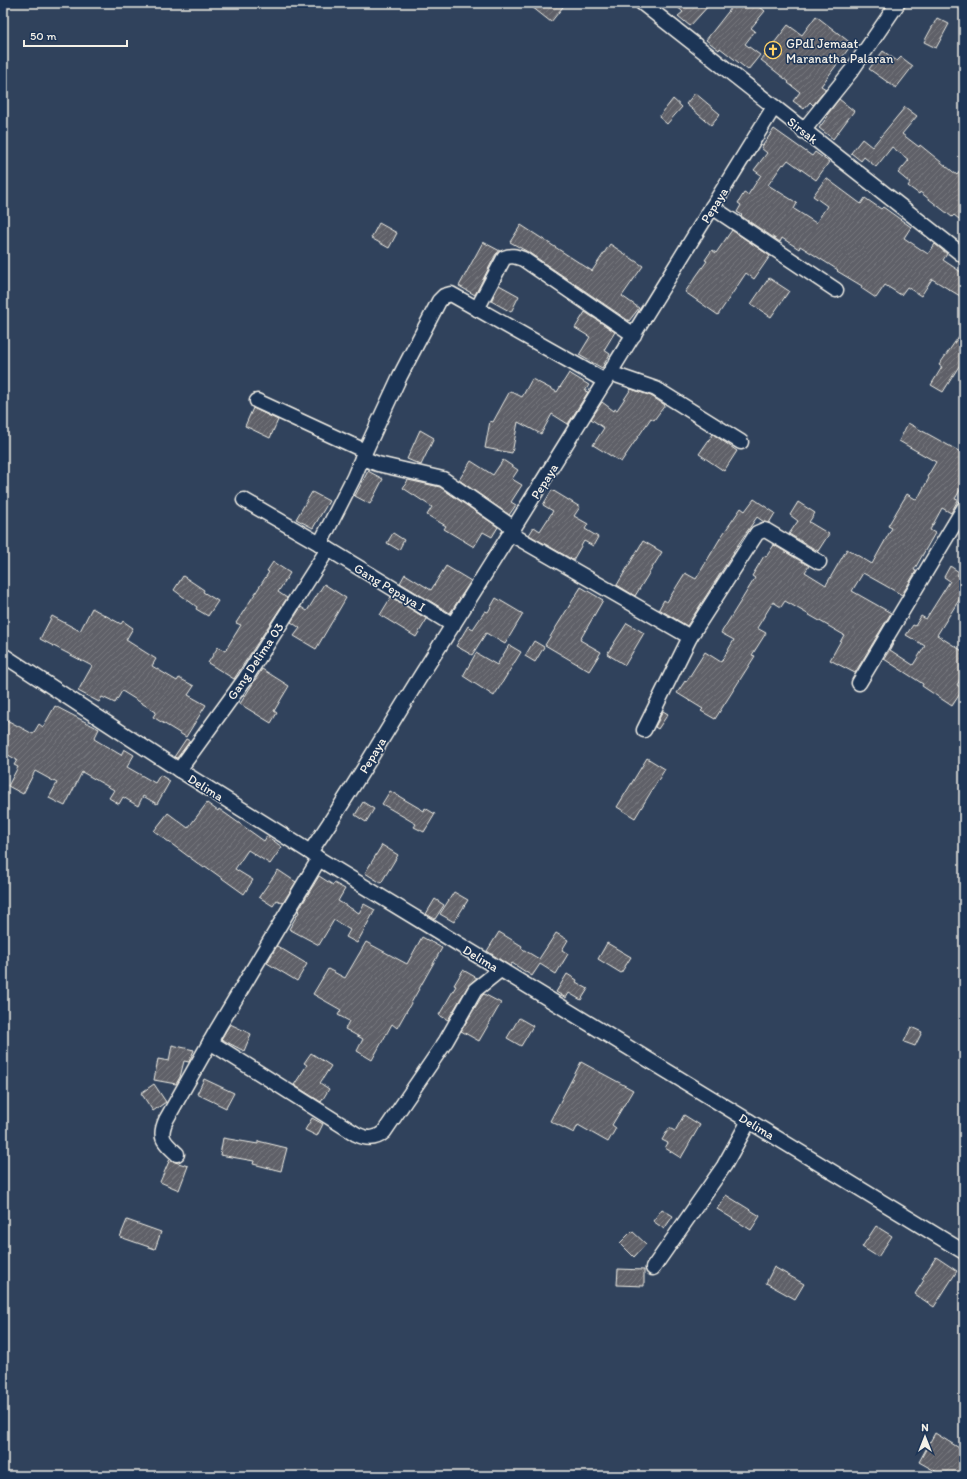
<svg xmlns="http://www.w3.org/2000/svg" width="967" height="1479" viewBox="0 0 967 1479" font-family="Itim,sans-serif">
	<style>
		.building { fill: url(#building-hatch); stroke: #f4f1e8 }
		.lines { fill: none; stroke-linecap: round; stroke-linejoin: round }
		.minor-casing { stroke: #f4f1e8; stroke-width: 17 }
		.minor { stroke: #1d3557; stroke-width: 14 }
		.labels { text-anchor: middle; stroke-width: 3; stroke-linejoin: round; paint-order: stroke }
		.poi-label { font-size: 13px; fill: #f4f1e8; stroke: #1d3557; text-anchor: start }
		.street-label { font-size: 13px; fill: #f4f1e8; stroke: #1d3557 }
	</style>
	<defs>
		<pattern id="building-hatch" width="6" height="6" patternUnits="userSpaceOnUse"><rect width="6" height="6" fill="#5e6168"/><path d="M-1 1l2-2M0 6l6-6M5 7l2-2" fill="none" stroke="#76787e"/></pattern>
	</defs>
	<rect width="100%" height="100%" fill="#30425c"/>
	<filter id="ink" filterUnits="userSpaceOnUse"><feTurbulence type="fractalNoise" baseFrequency=".025" numOctaves="2"/><feDisplacementMap in="SourceGraphic" scale="8" xChannelSelector="R" yChannelSelector="G"/><feConvolveMatrix kernelMatrix="1 2 1 2 8 2 1 2 1" color-interpolation-filters="sRGB"/></filter>
	<g filter="url(#ink)">
		<!-- building -->
		<g class="building">
			<path d="M 527,3 L 566,3 L 551,22 Z"/>
			<path d="M 673,3 L 711,3 L 690,26 L 678,16 L 683,12 Z"/>
			<path d="M 735,3 L 755,3 L 765,11 L 751,28 L 755,31 L 745,44 L 760,55 L 748,70 L 720,48 L 719,50 L 706,40 Z"/>
			<path d="M 816,16 L 852,44 L 821,86 L 826,89 L 813,105 L 810,102 L 804,109 L 793,101 L 800,92 L 788,83 L 789,82 L 761,60 L 788,25 L 802,35 Z"/>
			<path d="M 937,18 L 949,24 L 936,48 L 924,42 Z"/>
			<path d="M 883,51 L 897,61 L 901,57 L 913,66 L 896,88 L 869,69 Z"/>
			<path d="M 695,93 L 720,114 L 711,125 L 686,104 Z"/>
			<path d="M 673,99 L 682,107 L 667,124 L 659,117 Z"/>
			<path d="M 839,99 L 854,111 L 833,139 L 819,128 L 828,116 L 827,115 Z"/>
			<path d="M 905,107 L 917,116 L 902,134 L 919,147 L 920,145 L 957,175 L 964,166 L 964,223 L 954,215 L 952,217 L 920,192 L 919,194 L 908,186 L 910,183 L 898,173 L 909,160 L 892,147 L 876,167 L 864,157 L 861,161 L 851,153 L 862,139 L 872,147 Z"/>
			<path d="M 774,129 L 812,156 L 815,152 L 829,162 L 816,180 L 788,160 L 784,165 L 783,164 L 768,185 L 797,203 L 794,209 L 816,223 L 827,206 L 813,196 L 826,178 L 861,204 L 865,198 L 881,209 L 883,207 L 911,227 L 904,238 L 928,254 L 935,244 L 947,254 L 943,260 L 964,274 L 964,290 L 960,296 L 932,279 L 921,296 L 907,287 L 901,295 L 885,285 L 876,298 L 861,288 L 862,286 L 837,271 L 838,270 L 800,246 L 799,249 L 782,238 L 780,242 L 741,216 L 742,215 L 737,212 L 741,205 L 738,203 L 744,193 L 748,195 L 761,175 L 754,170 L 767,153 L 761,148 Z"/>
			<path d="M 379,223 L 397,233 L 389,248 L 371,238 Z"/>
			<path d="M 521,225 L 592,271 L 610,244 L 643,266 L 622,296 L 639,308 L 629,321 L 528,252 L 510,242 Z"/>
			<path d="M 732,230 L 770,256 L 754,279 L 746,273 L 718,315 L 685,292 L 707,261 L 705,260 L 712,250 L 716,253 Z"/>
			<path d="M 483,242 L 500,251 L 496,254 L 475,295 L 459,286 Z"/>
			<path d="M 769,278 L 789,291 L 771,317 L 751,304 Z"/>
			<path d="M 499,285 L 519,296 L 511,312 L 491,301 Z"/>
			<path d="M 585,312 L 615,332 L 604,350 L 610,354 L 602,368 L 579,355 L 590,337 L 575,328 Z"/>
			<path d="M 964,329 L 964,358 L 943,392 L 931,385 L 942,367 L 939,365 Z"/>
			<path d="M 569,373 L 589,385 L 585,391 L 588,392 L 568,424 L 552,414 L 541,434 L 518,422 L 512,453 L 485,448 L 490,421 L 493,422 L 510,391 L 522,397 L 532,379 L 557,392 Z"/>
			<path d="M 631,389 L 651,396 L 665,405 L 654,420 L 651,418 L 621,462 L 593,445 L 604,428 L 591,419 L 602,402 L 614,411 L 615,409 L 617,410 Z"/>
			<path d="M 253,408 L 278,420 L 270,438 L 245,426 Z"/>
			<path d="M 908,423 L 964,454 L 964,483 L 955,499 L 958,500 L 951,513 L 942,508 L 930,530 L 935,533 L 914,570 L 916,571 L 902,595 L 863,573 L 852,591 L 891,613 L 855,673 L 830,660 L 844,635 L 785,601 L 781,607 L 773,602 L 757,628 L 766,633 L 752,655 L 755,656 L 715,719 L 701,711 L 703,709 L 677,693 L 685,681 L 686,682 L 705,652 L 721,662 L 734,640 L 721,633 L 755,578 L 752,576 L 764,556 L 766,557 L 774,545 L 809,566 L 805,572 L 826,585 L 847,549 L 872,564 L 892,528 L 888,526 L 907,494 L 917,500 L 929,478 L 927,477 L 936,462 L 899,441 Z"/>
			<path d="M 420,430 L 434,438 L 421,465 L 407,459 Z"/>
			<path d="M 713,434 L 737,451 L 724,471 L 699,454 Z"/>
			<path d="M 503,460 L 518,470 L 512,479 L 522,485 L 511,502 L 516,505 L 509,515 L 459,480 L 471,461 L 493,475 Z"/>
			<path d="M 368,471 L 383,479 L 370,504 L 355,496 Z"/>
			<path d="M 408,480 L 440,487 L 498,527 L 492,537 L 483,532 L 474,547 L 444,529 L 446,526 L 427,515 L 432,507 L 403,488 Z"/>
			<path d="M 552,490 L 580,507 L 574,516 L 588,524 L 585,529 L 598,537 L 593,546 L 584,541 L 573,560 L 529,535 L 534,527 L 540,531 L 553,511 L 543,505 Z"/>
			<path d="M 312,492 L 329,501 L 313,528 L 296,519 Z"/>
			<path d="M 754,499 L 775,513 L 769,523 L 764,522 L 757,517 L 733,552 L 734,552 L 687,626 L 659,609 L 664,600 L 667,602 L 685,573 L 696,579 L 721,537 L 741,508 L 745,511 Z"/>
			<path d="M 798,502 L 815,513 L 809,522 L 829,534 L 818,551 L 789,534 L 798,521 L 790,515 Z"/>
			<path d="M 393,533 L 404,540 L 399,550 L 387,543 Z"/>
			<path d="M 643,541 L 662,552 L 635,596 L 617,585 Z"/>
			<path d="M 273,562 L 290,573 L 278,592 L 287,598 L 234,679 L 208,663 L 218,647 L 225,651 L 241,625 L 236,623 L 269,572 L 267,571 Z"/>
			<path d="M 446,566 L 471,581 L 450,613 L 400,583 L 405,574 L 431,590 Z"/>
			<path d="M 950,566 L 959,572 L 957,575 L 964,580 L 964,592 L 937,635 L 964,652 L 964,673 L 957,685 L 963,689 L 952,706 L 922,686 L 923,684 L 884,659 L 895,640 L 890,650 L 913,665 L 925,646 L 906,635 L 913,625 L 915,626 L 921,616 L 926,619 L 950,581 L 944,577 Z"/>
			<path d="M 183,576 L 204,590 L 203,592 L 218,601 L 208,616 L 196,609 L 197,607 L 174,590 Z"/>
			<path d="M 324,584 L 346,598 L 316,649 L 294,636 L 300,628 L 291,622 L 301,607 L 307,611 Z"/>
			<path d="M 581,587 L 603,600 L 580,640 L 601,652 L 589,671 L 545,645 Z"/>
			<path d="M 391,597 L 427,619 L 416,637 L 380,615 Z"/>
			<path d="M 496,598 L 523,614 L 505,644 L 486,633 L 472,655 L 456,646 L 468,626 L 473,629 L 485,611 L 488,612 Z"/>
			<path d="M 92,608 L 121,624 L 123,621 L 133,628 L 126,640 L 156,659 L 152,666 L 177,681 L 179,678 L 194,686 L 188,695 L 206,705 L 186,737 L 153,717 L 156,712 L 122,691 L 115,703 L 102,697 L 99,702 L 78,691 L 92,666 L 40,639 L 52,616 L 80,631 Z"/>
			<path d="M 627,623 L 644,633 L 625,665 L 607,654 Z"/>
			<path d="M 534,641 L 544,647 L 535,662 L 525,656 Z"/>
			<path d="M 509,645 L 521,652 L 494,696 L 463,676 L 476,653 L 497,665 Z"/>
			<path d="M 262,669 L 289,686 L 274,711 L 277,713 L 271,723 L 240,704 Z"/>
			<path d="M 55,706 L 99,729 L 94,739 L 121,755 L 124,749 L 134,755 L 127,767 L 155,783 L 160,775 L 170,781 L 157,804 L 143,796 L 138,806 L 123,797 L 119,804 L 109,798 L 114,790 L 82,772 L 65,806 L 49,798 L 57,783 L 35,771 L 23,794 L 8,786 L 18,767 L 14,765 L 17,760 L 3,752 L 3,718 L 33,734 L 39,724 L 43,727 Z"/>
			<path d="M 663,711 L 668,714 L 658,729 L 655,727 Z"/>
			<path d="M 186,739 L 190,741 L 177,758 L 174,757 Z"/>
			<path d="M 647,758 L 665,769 L 635,818 L 617,807 Z"/>
			<path d="M 390,791 L 424,811 L 425,808 L 435,814 L 424,832 L 414,827 L 416,824 L 382,804 Z"/>
			<path d="M 363,802 L 374,809 L 366,822 L 355,815 Z"/>
			<path d="M 207,803 L 218,811 L 219,809 L 264,841 L 267,836 L 282,847 L 270,864 L 248,850 L 235,869 L 253,880 L 244,894 L 205,866 L 204,868 L 154,831 L 168,813 L 188,828 Z"/>
			<path d="M 382,845 L 398,855 L 381,883 L 365,873 Z"/>
			<path d="M 278,870 L 296,882 L 283,903 L 277,900 L 273,906 L 259,897 Z"/>
			<path d="M 319,876 L 333,885 L 334,883 L 345,889 L 338,901 L 359,913 L 364,904 L 375,910 L 357,943 L 346,937 L 350,930 L 334,920 L 319,945 L 289,929 L 299,912 L 298,911 Z"/>
			<path d="M 454,892 L 468,900 L 454,922 L 440,914 Z"/>
			<path d="M 435,899 L 444,905 L 435,919 L 426,914 Z"/>
			<path d="M 499,932 L 522,946 L 521,948 L 539,959 L 556,933 L 568,940 L 562,950 L 568,954 L 556,974 L 540,964 L 532,976 L 512,963 L 510,966 L 487,951 Z"/>
			<path d="M 422,937 L 442,948 L 397,1028 L 392,1024 L 372,1060 L 357,1051 L 363,1039 L 345,1029 L 349,1021 L 338,1015 L 341,1010 L 313,994 L 328,969 L 345,978 L 366,942 L 407,964 Z"/>
			<path d="M 607,943 L 631,957 L 621,973 L 598,959 Z"/>
			<path d="M 277,946 L 307,964 L 297,981 L 267,963 Z"/>
			<path d="M 463,970 L 477,978 L 468,986 L 448,1020 L 439,1015 L 456,986 L 454,985 Z"/>
			<path d="M 567,974 L 577,980 L 576,982 L 588,989 L 581,1000 L 569,993 L 566,998 L 556,992 Z"/>
			<path d="M 484,994 L 501,1003 L 479,1041 L 461,1031 L 482,996 Z"/>
			<path d="M 519,1018 L 533,1026 L 521,1046 L 507,1038 Z"/>
			<path d="M 230,1024 L 251,1034 L 244,1051 L 221,1039 Z"/>
			<path d="M 911,1027 L 922,1032 L 915,1046 L 904,1042 Z"/>
			<path d="M 172,1045 L 194,1050 L 189,1062 L 184,1061 L 180,1077 L 176,1084 L 154,1080 L 158,1059 L 169,1061 Z"/>
			<path d="M 311,1053 L 331,1066 L 320,1083 L 329,1089 L 321,1102 L 294,1085 L 307,1065 L 304,1063 Z"/>
			<path d="M 581,1062 L 633,1090 L 612,1125 L 616,1128 L 608,1142 L 578,1125 L 574,1133 L 550,1121 Z"/>
			<path d="M 204,1079 L 234,1093 L 226,1108 L 197,1094 Z"/>
			<path d="M 154,1084 L 166,1102 L 153,1111 L 141,1093 Z"/>
			<path d="M 684,1115 L 700,1125 L 681,1158 L 665,1148 L 668,1143 L 662,1140 L 669,1128 L 675,1131 Z"/>
			<path d="M 312,1118 L 323,1124 L 317,1136 L 305,1130 Z"/>
			<path d="M 223,1138 L 258,1144 L 258,1141 L 287,1148 L 281,1171 L 253,1164 L 254,1161 L 220,1155 Z"/>
			<path d="M 170,1159 L 175,1162 L 188,1166 L 179,1190 L 160,1182 Z"/>
			<path d="M 726,1195 L 760,1216 L 751,1230 L 717,1209 Z"/>
			<path d="M 662,1209 L 673,1216 L 664,1229 L 653,1221 Z"/>
			<path d="M 127,1220 L 161,1232 L 155,1249 L 120,1237 Z"/>
			<path d="M 876,1226 L 892,1236 L 878,1257 L 862,1247 Z"/>
			<path d="M 632,1231 L 646,1244 L 634,1257 L 620,1243 Z"/>
			<path d="M 936,1257 L 957,1271 L 934,1307 L 915,1294 L 924,1280 L 922,1279 Z"/>
			<path d="M 774,1267 L 804,1284 L 795,1299 L 766,1283 Z"/>
			<path d="M 618,1269 L 644,1270 L 644,1286 L 617,1285 Z"/>
			<path d="M 935,1433 L 964,1451 L 964,1476 L 932,1476 L 935,1471 L 919,1462 Z"/>
		</g>
		<g class="lines">
			<!-- minor casing -->
			<g class="minor-casing">
				<g id="minor">
					<path d="M 642,3 L 964,256"/>
					<path d="M 803,131 L 852,70 L 898,3"/>
					<path d="M 712,207 L 836,290"/>
					<path d="M 477,309 L 504,258 C 511,255 515,256 523,259 L 634,335"/>
					<path d="M 610,373 L 656,389 L 741,442"/>
					<path d="M 257,401 L 365,451"/>
					<path d="M 362,458 L 378,464 L 443,479 L 514,528"/>
					<path d="M 244,500 L 320,544 L 453,625"/>
					<path d="M 511,534 L 690,637"/>
					<path d="M 320,544 L 354,477 L 362,458 L 400,376 L 439,301 L 444,296 L 451,294 L 605,381"/>
					<path d="M 3,655 L 179,770 L 310,852 L 319,859 L 964,1252"/>
					<path d="M 859,683 L 964,508"/>
					<path d="M 644,730 L 690,637 L 757,533 L 764,530 L 767,531 L 819,562"/>
					<path d="M 179,770 L 245,679 L 328,549"/>
					<path d="M 310,852 C 354,789 391,722 432,658 C 548,475 660,291 774,107"/>
					<path d="M 210,1042 L 356,1134 C 366,1139 375,1140 384,1132 L 446,1041 L 475,990 L 500,970"/>
					<path d="M 177,1154 C 164,1142 158,1138 166,1120 L 218,1028 L 319,859"/>
					<path d="M 653,1268 L 724,1166 L 749,1121"/>
				</g>
			</g>
			<!-- minor -->
			<use href="#minor" class="minor"/>
		</g>
	</g>
	<!-- icons -->
	<defs>
		<g id="church-ring" transform="scale(0.9)"><circle r="9.5" fill="#1d3557" stroke="#ffd166" stroke-width="1.5"/><path d="M-1.2-6h2.4v3.5h3.3v2.4h-3.3V6h-2.4V-.1h-3.3v-2.4h3.3Z" fill="#ffd166"/></g>
	</defs>
	<g fill-rule="evenodd">
		<use href="#church-ring" x="773" y="50"/>
	</g>
	<g class="labels">
		<!-- poi labels -->
		<g class="poi-label">
			<text x="786" y="48">GPdI Jemaat<tspan x="786" dy="15">Maranatha Palaran</tspan></text>
		</g>
		<!-- street labels -->
		<g class="street-label">
			<text transform="translate(803 130) rotate(38)" y="5">Sirsak</text>
			<text transform="translate(714 205) rotate(-58)" y="5">Pepaya</text>
			<text transform="translate(544 481) rotate(-58)" y="5">Pepaya</text>
			<text transform="translate(390 587) rotate(31)" y="5">Gang Pepaya I</text>
			<text transform="translate(255 661) rotate(-56)" y="5">Gang Delima 03</text>
			<text transform="translate(372 755) rotate(-59)" y="5">Pepaya</text>
			<text transform="translate(206 787) rotate(32)" y="5">Delima</text>
			<text transform="translate(481 958) rotate(31)" y="5">Delima</text>
			<text transform="translate(757 1126) rotate(31)" y="5">Delima</text>
		</g>
	</g>
	<!-- margin -->
	<rect width="967" height="1479" fill="none" stroke="#1d3557" stroke-width="16"/>
	<rect x="8" y="8" width="951" height="1463" fill="none" stroke="#f4f1e8" stroke-width="1.5" filter="url(#ink)"/>
	<!-- north arrow -->
	<g transform="translate(925 1437)" stroke="#1d3557" stroke-width="3" paint-order="stroke">
	<path d="M0-3L7 15L0 10L-7 15Z" fill="#f4f1e8"/>
	<text y="-6" font-size="11" font-weight="bold" text-anchor="middle" fill="#f4f1e8">N</text>
	</g>
	<!-- scale -->
	<path d="M24 40v6h103v-6" fill="none" stroke="#f4f1e8" stroke-width="2"/>
	<text x="30" y="40" font-size="12" fill="#f4f1e8" stroke="#1d3557" stroke-width="3" paint-order="stroke">50 m</text>
</svg>
